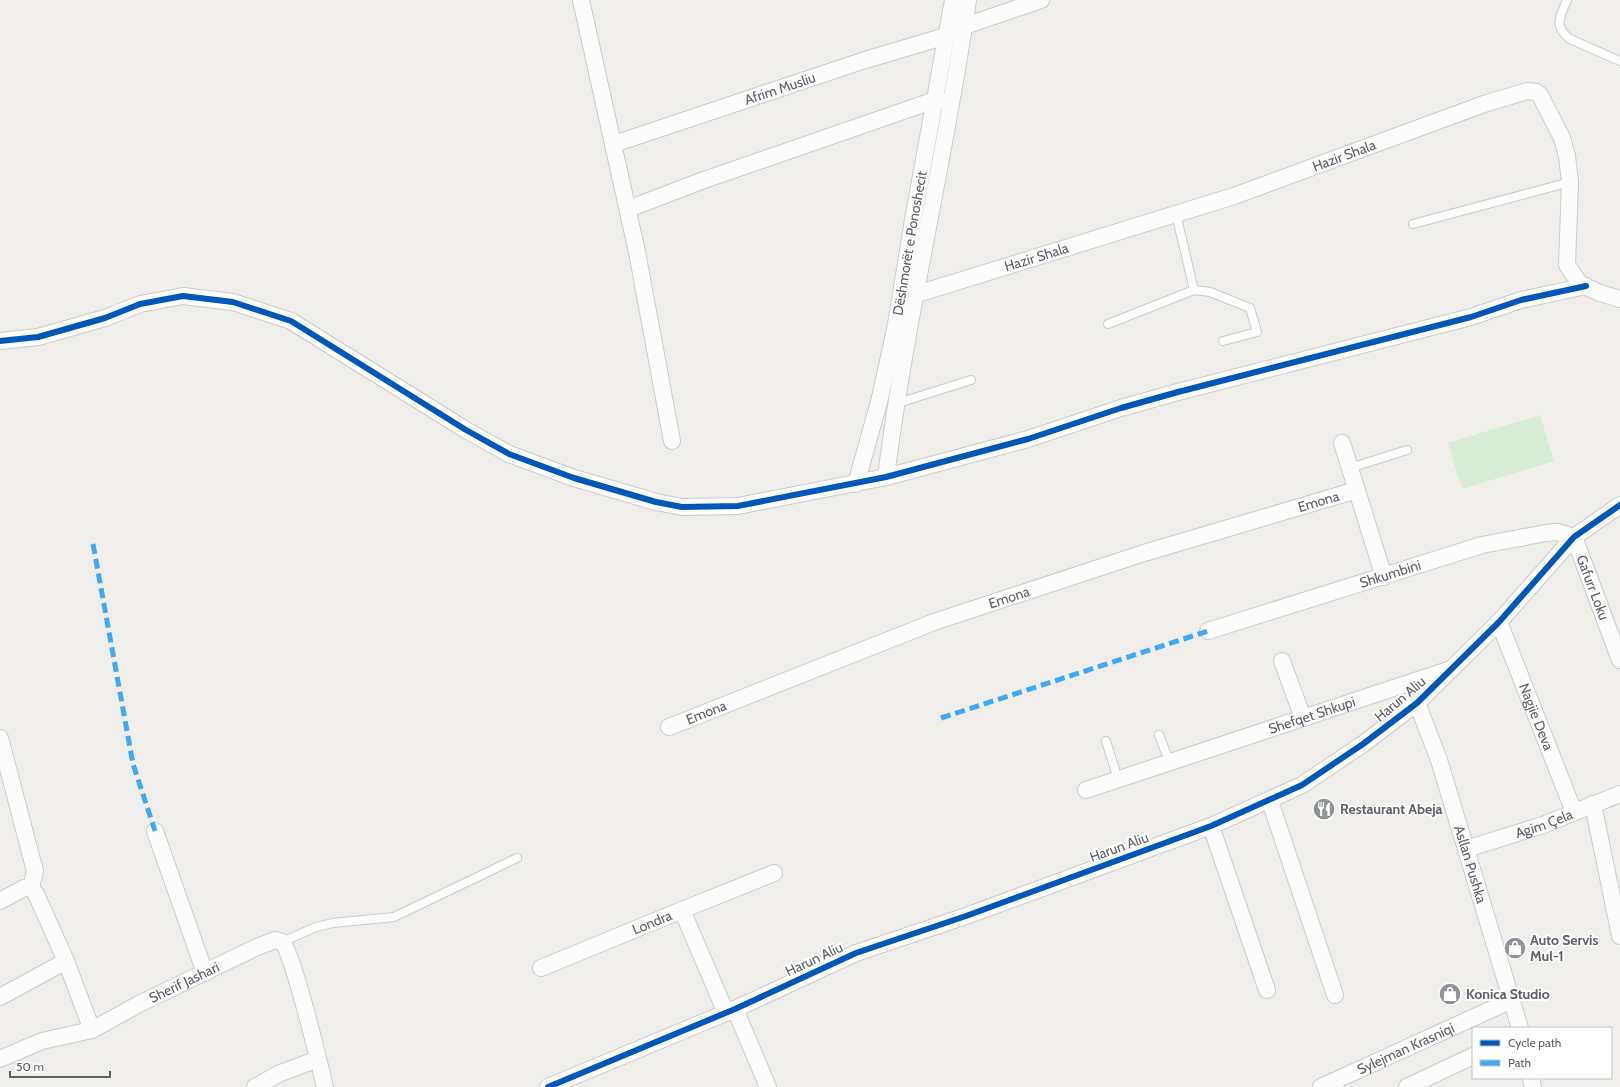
<svg xmlns="http://www.w3.org/2000/svg" width="1620" height="1087" viewBox="0 0 1620 1087" font-family="Cabin,sans-serif">
	<style>
		.pitch { fill: #d8ebd6 }
		.lines { fill: none; stroke-linecap: round; stroke-linejoin: round }
		.service-casing { stroke: #cbcccc; stroke-width: 10 }
		.minor-casing { stroke: #cbcccc; stroke-width: 18 }
		.service { stroke: #fdfcfc; stroke-width: 8 }
		.minor { stroke: #fdfcfc; stroke-width: 16 }
		.quiet { stroke: #3fa9f5; stroke-width: 5; stroke-dasharray: 10 5; stroke-linecap: butt }
		.cycleway-casing { stroke: #fff; stroke-width: 8 }
		.cycleway { stroke: #0057b8; stroke-width: 6 }
		.labels { text-anchor: middle; stroke-width: 4; stroke-linejoin: round; paint-order: stroke }
		.street-label { font-size: 14px; fill: #5f6368; stroke: #fff }
		.poi-label { font-size: 14px; font-weight: bold; fill: #5f6368; stroke: #fff; text-anchor: start }
	</style>
	<rect width="100%" height="100%" fill="#efeeea"/>
	<!-- pitch -->
	<path class="pitch" d="M 1540,415 L 1554,461 L 1462,489 L 1448,443 Z"/>
	<g class="lines">
		<!-- service casing -->
		<g class="service-casing">
			<g id="service">
				<path d="M 1567,0 C 1560,17 1553,26 1570,39 L 1620,61"/>
				<path d="M 1413,224 L 1570,182"/>
				<path d="M 1194,290 L 1210,292 L 1250,308 L 1257,332 L 1223,341"/>
				<path d="M 1108,324 L 1194,290 L 1176,214"/>
				<path d="M 895,404 L 971,380"/>
				<path d="M 1350,468 L 1407,450"/>
				<path d="M 1159,735 L 1170,763"/>
				<path d="M 1106,741 L 1118,779"/>
				<path d="M 282,942 L 316,927 L 333,923 L 394,917 L 517,858"/>
			</g>
		</g>
		<!-- minor casing -->
		<g class="minor-casing">
			<g id="minor">
				<path d="M 581,0 L 637,252 L 672,441"/>
				<path d="M 956,29 L 1041,0"/>
				<path id="s1" d="M 614,144 L 862,61 L 946,36"/>
				<path d="M 628,209 L 704,180 L 935,100 L 943,101"/>
				<path id="s2" d="M 917,294 L 1234,196 L 1484,104 L 1527,91 L 1536,92 L 1540,95 L 1562,138 L 1567,156 L 1570,182 L 1567,265 L 1580,284 L 1600,293 L 1620,299"/>
				<path d="M 0,341 L 38,337 L 105,318 L 140,304 L 183,296 L 233,302 L 291,321 L 466,430 L 509,454 L 574,478 L 656,502 L 682,507 L 738,506 L 886,477 L 1028,439 L 1121,408 L 1178,392 L 1471,317 L 1521,300 L 1586,286"/>
				<path d="M 1342,443 L 1384,577"/>
				<path d="M 886,477 C 906,317 945,160 968,0"/>
				<path id="s3" d="M 856,484 L 879,402 L 895,330 L 913,220 L 953,0"/>
				<path id="s4" d="M 1499,622 L 1574,812"/>
				<path id="s5" d="M 1208,631 L 1482,545 L 1546,533 L 1557,532 L 1574,537 L 1620,660"/>
				<path d="M 1282,661 L 1303,718"/>
				<path id="s6" d="M 1417,703 L 1439,760 L 1520,1028"/>
				<path id="s7" d="M 669,727 L 934,622 L 1144,553 L 1357,490"/>
				<path d="M 0,738 L 35,871 L 31,888"/>
				<path id="s8" d="M 1086,790 L 1448,670"/>
				<path d="M 1270,801 L 1335,995"/>
				<path d="M 1593,804 L 1620,936"/>
				<path d="M 1211,826 L 1267,990"/>
				<path d="M 155,831 L 205,973"/>
				<path id="s9" d="M 1466,849 L 1543,825 L 1620,794"/>
				<path id="s10" d="M 0,901 L 24,888 L 31,888 L 36,894 L 66,961 L 92,1030 L 139,1004 L 257,947 L 275,940 L 282,942 C 292,950 320,1066 325,1087"/>
				<path d="M 682,910 L 774,873"/>
				<path id="s11" d="M 541,968 L 682,910 L 726,1013"/>
				<path d="M 0,997 L 66,961"/>
				<path d="M 735,1009 L 768,1087"/>
				<path d="M 0,1059 L 42,1041 L 92,1030"/>
				<path d="M 1531,1078 L 1533,1087"/>
				<path d="M 255,1087 L 278,1074 L 318,1059"/>
				<path d="M 548,1087 L 735,1009 L 856,953 L 966,916 L 1211,826 L 1302,785 L 1363,744 L 1417,703 L 1499,622 L 1574,537 L 1620,505"/>
				<path id="s12" d="M 1321,1087 L 1512,1000"/>
				<path d="M 1407,1087 L 1473,1056"/>
			</g>
		</g>
		<!-- service -->
		<use href="#service" class="service"/>
		<!-- minor -->
		<use href="#minor" class="minor"/>
		<!-- quiet -->
		<g class="quiet">
			<path d="M 93,544 L 133,764 L 155,831"/>
			<path d="M 941,718 L 1208,631"/>
		</g>
		<!-- cycleway casing -->
		<g class="cycleway-casing">
			<g id="cycleway">
				<path d="M 0,341 L 38,337 L 105,318 L 140,304 L 183,296 L 233,302 L 291,321 L 466,430 L 509,454 L 574,478 L 656,502 L 682,507 L 738,506 L 886,477 L 1028,439 L 1121,408 L 1178,392 L 1471,317 L 1521,300 L 1586,286"/>
				<path d="M 548,1087 L 735,1009 L 856,953 L 966,916 L 1211,826 L 1302,785 L 1363,744 L 1417,703 L 1499,622 L 1574,537 L 1620,505"/>
			</g>
		</g>
		<!-- cycleway -->
		<use href="#cycleway" class="cycleway"/>
	</g>
	<!-- icons -->
	<defs>
		<g id="restaurant-disc" transform="scale(1.15)"><circle r="9.5" fill="#919496" stroke="#fff"/><path d="M-5-6h1v4h1v-4h1v4h1v-4h1v5L-1.5 .5V6h-2V.5L-5-1ZM5-6V6H3V1.5H1.5Q1.5-4 5-6Z" fill="#fff"/></g>
		<g id="shop-disc" transform="scale(1.15)"><circle r="9.5" fill="#919496" stroke="#fff"/><path d="M-5-2.5h2.3a2.7 3.5 0 0 1 5.4 0H5L5.5 6h-11ZM-1.5-2.5h3a1.5 2.3 0 0 0-3 0Z" fill="#fff"/></g>
	</defs>
	<g fill-rule="evenodd">
		<use href="#restaurant-disc" x="1324" y="809"/>
		<use href="#shop-disc" x="1515" y="948"/>
		<use href="#shop-disc" x="1450" y="994"/>
	</g>
	<g class="labels">
		<!-- street labels -->
		<g class="street-label">
			<text dy="5" stroke="none"><textPath href="#s1" startOffset="175">Afrim Musliu</textPath></text>
			<text dy="5" stroke="none"><textPath href="#s2" startOffset="449">Hazir Shala</textPath></text>
			<text dy="5" stroke="none"><textPath href="#s3" startOffset="247">Dëshmorët e Ponoshecit</textPath></text>
			<text dy="5" stroke="none"><textPath href="#s2" startOffset="125">Hazir Shala</textPath></text>
			<text dy="5" stroke="none"><textPath href="#s7" startOffset="688">Emona</textPath></text>
			<text dy="5" stroke="none"><textPath href="#s5" startOffset="191">Shkumbini</textPath></text>
			<text dy="5" stroke="none"><textPath href="#s5" startOffset="435">Gafurr Loku</textPath></text>
			<text dy="5" stroke="none"><textPath href="#s7" startOffset="364">Emona</textPath></text>
			<text transform="translate(1400 699) rotate(-40)" y="5">Harun Aliu</text>
			<text dy="5" stroke="none"><textPath href="#s7" startOffset="40">Emona</textPath></text>
			<text dy="5" stroke="none"><textPath href="#s8" startOffset="238">Shefqet Shkupi</textPath></text>
			<text dy="5" stroke="none"><textPath href="#s4" startOffset="102">Nagjie Deva</textPath></text>
			<text dy="5" stroke="none"><textPath href="#s9" startOffset="82">Agim Çela</textPath></text>
			<text transform="translate(1119 847) rotate(-20)" y="5">Harun Aliu</text>
			<text dy="5" stroke="none"><textPath href="#s6" startOffset="170">Asllan Pushka</textPath></text>
			<text dy="5" stroke="none"><textPath href="#s11" startOffset="120">Londra</textPath></text>
			<text transform="translate(814 959) rotate(-25)" y="5">Harun Aliu</text>
			<text dy="5" stroke="none"><textPath href="#s10" startOffset="293">Sherif Jashari</textPath></text>
			<text dy="5" stroke="none"><textPath href="#s12" startOffset="93">Sylejman Krasniqi</textPath></text>
		</g>
		<!-- poi labels -->
		<g class="poi-label">
			<text x="1340" y="814">Restaurant Abeja</text>
			<text x="1530" y="945">Auto Servis<tspan x="1530" dy="16">Mul-1</tspan></text>
			<text x="1466" y="999">Konica Studio</text>
		</g>
	</g>
	<!-- legend -->
	<rect x="1472" y="1027" width="140" height="52" fill="#ffffff" stroke="#bfc1c3"/>
	<rect x="1480" y="1040" width="20" height="6" fill="#0057b8" stroke="#bfc1c3"/>
	<text x="1508" y="1047" font-size="12" fill="#5f6368">Cycle path</text>
	<rect x="1480" y="1060" width="20" height="6" fill="#3fa9f5" stroke="#bfc1c3"/>
	<text x="1508" y="1067" font-size="12" fill="#5f6368">Path</text>
	<!-- scale -->
	<path d="M10 1071v6h100v-6" fill="none" stroke="#5f6368" stroke-width="2"/>
	<text x="16" y="1071" font-size="12" fill="#5f6368" stroke="#ffffff" stroke-width="3" paint-order="stroke">50 m</text>
</svg>
